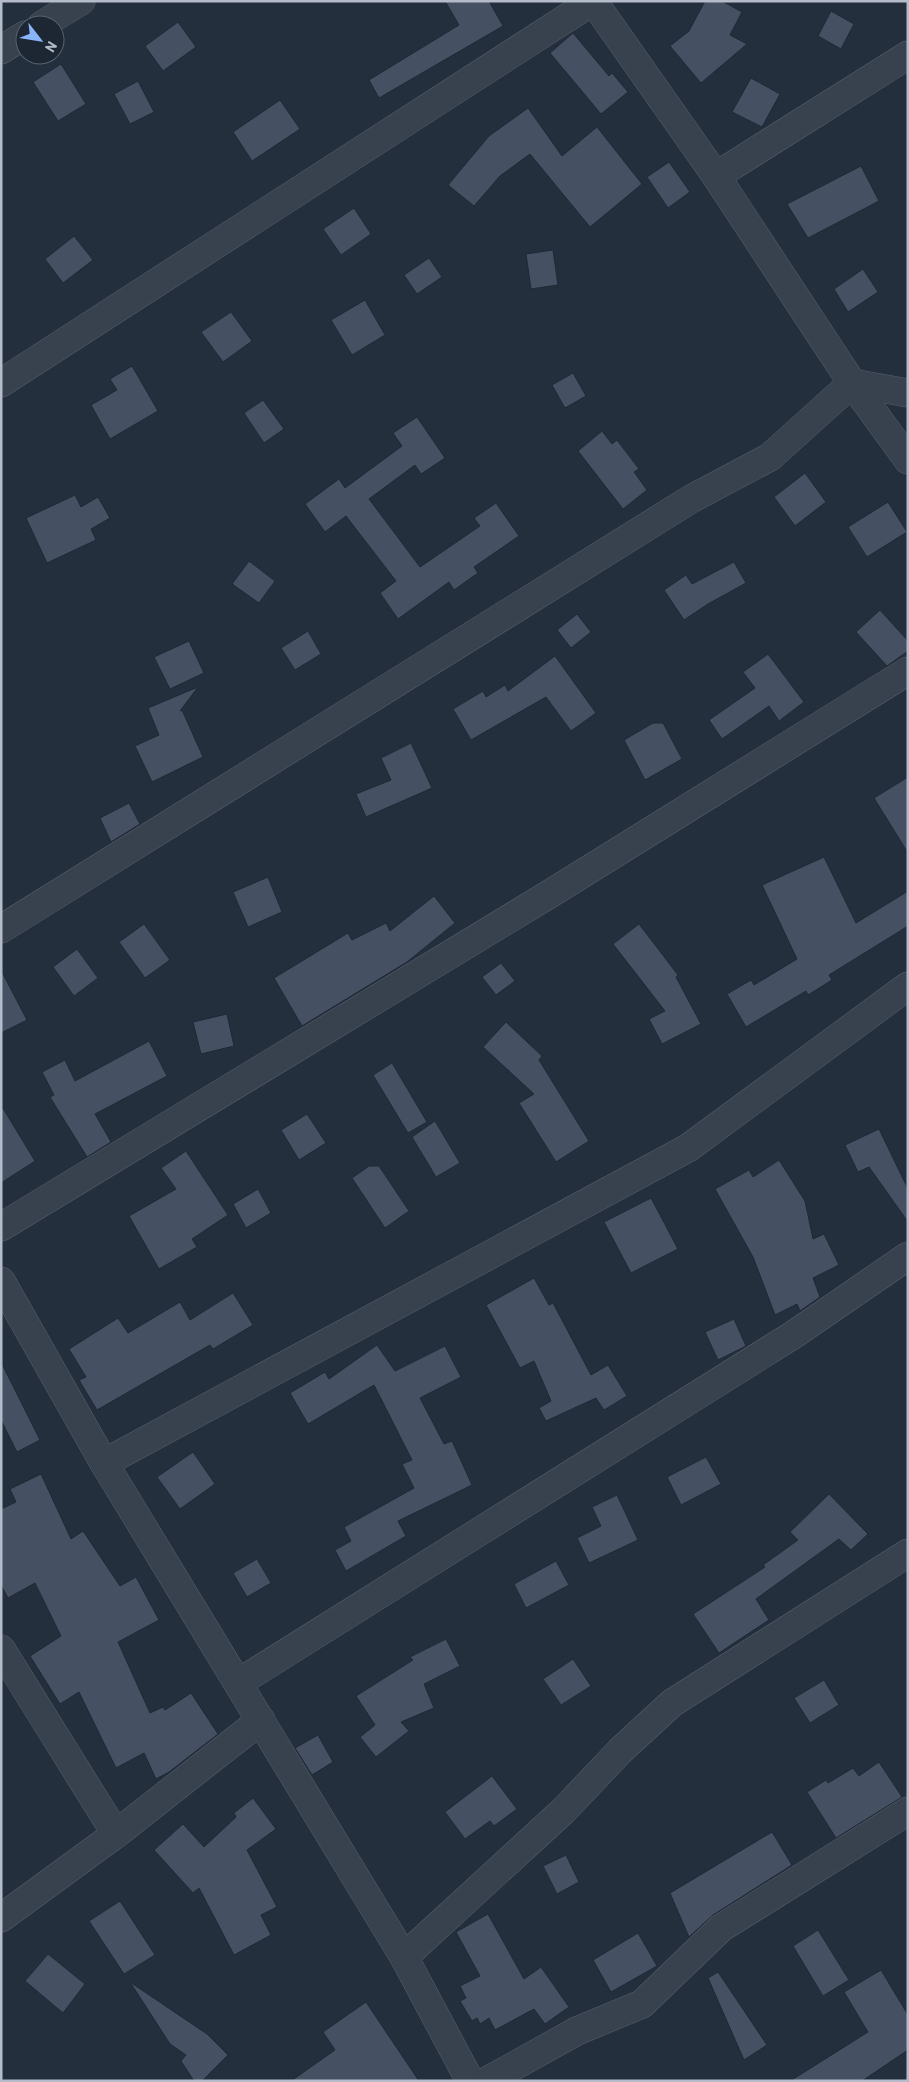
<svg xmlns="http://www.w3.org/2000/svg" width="909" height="2082" viewBox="0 0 909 2082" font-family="Barlow,sans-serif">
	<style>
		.building { fill: #455162; stroke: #1f2835 }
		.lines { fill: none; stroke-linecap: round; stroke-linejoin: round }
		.minor-casing { stroke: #565f6c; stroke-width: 29 }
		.minor { stroke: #38414e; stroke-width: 28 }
	</style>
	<rect width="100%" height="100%" fill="#242f3e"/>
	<!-- building -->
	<g class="building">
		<path d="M 445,1 L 489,1 L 503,26 L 379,98 L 369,80 L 459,25 Z"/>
		<path d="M 705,1 L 722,1 L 742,12 L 730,35 L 747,44 L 701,83 L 670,46 L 689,31 Z"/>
		<path d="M 831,11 L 854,24 L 841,49 L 818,36 Z"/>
		<path d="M 178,22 L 196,47 L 163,71 L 145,46 Z"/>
		<path d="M 573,33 L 609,76 L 612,73 L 628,92 L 601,114 L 550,53 Z"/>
		<path d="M 61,64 L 86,104 L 58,121 L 33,82 Z"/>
		<path d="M 751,78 L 780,94 L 762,127 L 732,112 Z"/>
		<path d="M 138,81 L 154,112 L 130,124 L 114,94 Z"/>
		<path d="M 280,100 L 300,129 L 252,161 L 233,132 Z"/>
		<path d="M 528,108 L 562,156 L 597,127 L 642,184 L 590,227 L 530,154 L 500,176 L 474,206 L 448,185 L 489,136 Z"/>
		<path d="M 669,162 L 690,192 L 668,208 L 647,177 Z"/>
		<path d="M 861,166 L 879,201 L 808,238 L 787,204 Z"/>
		<path d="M 354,208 L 371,234 L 341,255 L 323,229 Z"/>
		<path d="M 74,236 L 93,260 L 63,283 L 45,259 Z"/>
		<path d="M 553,250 L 558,285 L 531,289 L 526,254 Z"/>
		<path d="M 429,258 L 442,277 L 417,294 L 404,275 Z"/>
		<path d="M 863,269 L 878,292 L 848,312 L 834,289 Z"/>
		<path d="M 365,300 L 385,335 L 352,355 L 331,320 Z"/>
		<path d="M 231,312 L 252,341 L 223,362 L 201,332 Z"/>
		<path d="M 132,366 L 158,411 L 110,439 L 91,405 L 117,390 L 110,379 Z"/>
		<path d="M 573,373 L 586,396 L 565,408 L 552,385 Z"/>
		<path d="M 263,400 L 284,429 L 264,443 L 244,413 Z"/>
		<path d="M 417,417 L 445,458 L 421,474 L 415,465 L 369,499 L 420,567 L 480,526 L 474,518 L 496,503 L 519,536 L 474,567 L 478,573 L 454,590 L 449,582 L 398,619 L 380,593 L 396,581 L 346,516 L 325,532 L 305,504 L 339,479 L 345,488 L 402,446 L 393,433 Z"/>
		<path d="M 602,431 L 612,444 L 617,440 L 639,469 L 634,472 L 647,490 L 623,509 L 578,451 Z"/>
		<path d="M 805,473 L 826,502 L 795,526 L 774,497 Z"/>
		<path d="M 75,495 L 81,507 L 98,497 L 110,518 L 91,529 L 96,540 L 47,563 L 26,518 Z"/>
		<path d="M 888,502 L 907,532 L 867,557 L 848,527 Z"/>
		<path d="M 249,561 L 275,581 L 259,603 L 232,584 Z"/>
		<path d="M 734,562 L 746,583 L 708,604 L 684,620 L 664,590 L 686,575 L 692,584 Z"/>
		<path d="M 880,610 L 908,641 L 908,651 L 887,666 L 856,632 Z"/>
		<path d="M 577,614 L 591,632 L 571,648 L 557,630 Z"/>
		<path d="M 308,631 L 321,654 L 295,670 L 281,648 Z"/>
		<path d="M 189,641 L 204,673 L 170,689 L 154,657 Z"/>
		<path d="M 768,654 L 804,702 L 779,721 L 769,706 L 722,739 L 709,720 L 755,688 L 743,672 Z"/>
		<path d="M 555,656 L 596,713 L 571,731 L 546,697 L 471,740 L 453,709 L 483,691 L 486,697 L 505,685 L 508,691 Z"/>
		<path d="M 198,687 L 180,711 L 182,710 L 203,757 L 152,782 L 135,746 L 159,735 L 148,708 Z"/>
		<path d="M 653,723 L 663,723 L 682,759 L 645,780 L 624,740 Z"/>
		<path d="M 411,743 L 432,788 L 366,817 L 356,794 L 391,780 L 381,758 Z"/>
		<path d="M 908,777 L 908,853 L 874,798 Z"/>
		<path d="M 129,803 L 140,824 L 111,842 L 100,818 Z"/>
		<path d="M 824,857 L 856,923 L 908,891 L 908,926 L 829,975 L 832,980 L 808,995 L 806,991 L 746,1027 L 727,994 L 751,980 L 754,985 L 797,959 L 762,885 Z"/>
		<path d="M 268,877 L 282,912 L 248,927 L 233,892 Z"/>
		<path d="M 434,896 L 455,923 L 407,962 L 302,1026 L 274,978 L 348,933 L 352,940 L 386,923 L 390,931 Z"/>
		<path d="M 144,924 L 170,960 L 145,978 L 119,942 Z"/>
		<path d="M 639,924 L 678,975 L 676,977 L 701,1024 L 662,1044 L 649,1019 L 665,1011 L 613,944 Z"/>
		<path d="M 77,949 L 98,978 L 74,996 L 53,967 Z"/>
		<path d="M 501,963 L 515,981 L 496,995 L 482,977 Z"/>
		<path d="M 1,970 L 27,1020 L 1,1033 Z"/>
		<path d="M 227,1014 L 234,1046 L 201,1054 L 193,1022 Z"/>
		<path d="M 506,1022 L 542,1056 L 539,1060 L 589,1141 L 556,1162 L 519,1103 L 534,1094 L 483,1047 Z"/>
		<path d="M 149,1041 L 167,1076 L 95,1114 L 111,1142 L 87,1157 L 50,1097 L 54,1095 L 42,1072 L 65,1060 L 75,1081 Z"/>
		<path d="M 392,1063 L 427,1122 L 408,1133 L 373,1075 Z"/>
		<path d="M 1,1105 L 35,1161 L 1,1183 Z"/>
		<path d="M 307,1114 L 326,1143 L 299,1160 L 281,1130 Z"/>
		<path d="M 435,1121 L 460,1163 L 436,1177 L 412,1137 Z"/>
		<path d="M 879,1129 L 908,1189 L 908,1222 L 869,1167 L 858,1172 L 845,1145 Z"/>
		<path d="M 186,1151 L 228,1215 L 192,1239 L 197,1247 L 159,1269 L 129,1216 L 176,1189 L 161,1168 Z"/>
		<path d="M 779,1160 L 805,1201 L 813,1239 L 824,1234 L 839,1265 L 813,1278 L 820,1297 L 800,1311 L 797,1304 L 775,1315 L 753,1257 L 715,1189 L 749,1170 L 753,1177 Z"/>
		<path d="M 369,1166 L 379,1166 L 409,1211 L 385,1228 L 352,1178 Z"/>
		<path d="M 258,1189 L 271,1213 L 246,1228 L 233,1204 Z"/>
		<path d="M 651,1198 L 678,1249 L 631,1273 L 604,1222 Z"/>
		<path d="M 534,1278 L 549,1305 L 553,1303 L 591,1375 L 608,1365 L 627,1396 L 604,1410 L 596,1398 L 546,1421 L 539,1408 L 551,1401 L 534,1361 L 520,1368 L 486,1305 Z"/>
		<path d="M 233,1293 L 253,1325 L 213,1349 L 210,1345 L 97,1410 L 79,1380 L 86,1377 L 69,1349 L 118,1318 L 128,1333 L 180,1302 L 190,1320 Z"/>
		<path d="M 734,1319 L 746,1346 L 718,1360 L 705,1332 Z"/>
		<path d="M 377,1345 L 395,1371 L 445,1346 L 461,1377 L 420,1398 L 444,1444 L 452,1441 L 472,1485 L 398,1521 L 406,1536 L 346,1571 L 335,1550 L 351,1541 L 344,1527 L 414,1488 L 402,1464 L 412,1460 L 374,1385 L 308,1424 L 290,1393 L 325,1372 L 329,1379 Z"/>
		<path d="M 1,1362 L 40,1440 L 17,1452 L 1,1420 Z"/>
		<path d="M 193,1452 L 215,1484 L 180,1509 L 157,1477 Z"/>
		<path d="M 706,1457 L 721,1484 L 681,1505 L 667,1477 Z"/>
		<path d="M 41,1474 L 71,1539 L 83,1531 L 120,1586 L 136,1577 L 159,1620 L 118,1642 L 150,1713 L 163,1707 L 165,1710 L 191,1693 L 218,1734 L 169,1772 L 156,1779 L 144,1753 L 116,1768 L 79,1692 L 60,1704 L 30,1656 L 61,1636 L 35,1583 L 8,1598 L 1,1585 L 1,1509 L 16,1502 L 10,1489 Z"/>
		<path d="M 829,1494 L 868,1534 L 851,1550 L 839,1539 L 756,1599 L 769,1620 L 719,1653 L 693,1614 L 765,1567 L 763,1565 L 798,1540 L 790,1532 Z"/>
		<path d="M 617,1495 L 638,1540 L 589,1563 L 577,1538 L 601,1526 L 592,1507 Z"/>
		<path d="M 257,1559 L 271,1583 L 247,1597 L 233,1573 Z"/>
		<path d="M 556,1561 L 569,1585 L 526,1608 L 514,1584 Z"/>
		<path d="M 446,1639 L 460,1666 L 424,1684 L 434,1708 L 401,1722 L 409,1731 L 376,1757 L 360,1737 L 375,1725 L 356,1696 L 413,1660 L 410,1657 Z"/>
		<path d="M 573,1659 L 591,1686 L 561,1705 L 543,1679 Z"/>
		<path d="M 824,1680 L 839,1705 L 810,1723 L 794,1698 Z"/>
		<path d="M 318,1735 L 333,1762 L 312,1775 L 295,1748 Z"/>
		<path d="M 879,1762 L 902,1797 L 836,1838 L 807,1792 L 826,1780 L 828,1783 L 853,1768 L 859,1776 Z"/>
		<path d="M 492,1776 L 517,1809 L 494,1826 L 490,1821 L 465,1839 L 445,1812 Z"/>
		<path d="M 253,1798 L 276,1829 L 247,1850 L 277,1907 L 261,1915 L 271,1935 L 234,1955 L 199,1888 L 193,1893 L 154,1850 L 183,1824 L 204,1847 L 236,1817 L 234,1813 Z"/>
		<path d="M 772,1832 L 792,1865 L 713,1915 L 689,1937 L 670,1893 Z"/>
		<path d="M 566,1855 L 579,1882 L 557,1894 L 543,1866 Z"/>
		<path d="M 120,1901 L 155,1955 L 124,1974 L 89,1921 Z"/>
		<path d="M 488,1914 L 524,1979 L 541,1967 L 569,2007 L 545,2024 L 534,2009 L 495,2030 L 489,2018 L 480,2024 L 477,2018 L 472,2021 L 460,2001 L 466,1998 L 460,1986 L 480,1976 L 456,1932 Z"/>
		<path d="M 818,1930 L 849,1980 L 823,1996 L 793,1946 Z"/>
		<path d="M 638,1933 L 657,1966 L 611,1992 L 593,1960 Z"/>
		<path d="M 48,1954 L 85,1984 L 63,2013 L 25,1981 Z"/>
		<path d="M 881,1970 L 908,2015 L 908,2050 L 862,2081 L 790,2081 L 868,2032 L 844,1992 Z"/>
		<path d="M 718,1972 L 767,2045 L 744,2060 L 708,1978 Z"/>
		<path d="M 130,1982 L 207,2034 L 228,2055 L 202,2081 L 194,2081 L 181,2061 L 186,2055 L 170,2044 Z"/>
		<path d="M 366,2002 L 419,2081 L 291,2081 L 335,2050 L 323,2032 Z"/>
	</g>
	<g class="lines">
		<!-- minor casing -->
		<g class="minor-casing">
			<g id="minor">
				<path d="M 593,1 L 716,176 L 852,383 L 908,460"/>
				<path d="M 42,25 L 81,1"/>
				<path d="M 1,50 L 25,35"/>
				<path d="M 716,176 L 908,55"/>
				<path d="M 1,383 L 593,1"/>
				<path d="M 1,929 L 691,499 L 770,457 L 852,383 L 908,393"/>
				<path d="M 1,1227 L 548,895 L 908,671"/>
				<path d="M 1,1281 L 104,1463 L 404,1957 L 470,2081"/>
				<path d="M 104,1463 L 688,1148 L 908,986"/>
				<path d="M 1,1649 L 116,1834"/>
				<path d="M 238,1683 L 793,1335 L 908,1256"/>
				<path d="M 1,1918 L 116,1834 L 261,1720"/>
				<path d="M 404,1957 L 563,1811 L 621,1750 L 672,1703 L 908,1553"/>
				<path d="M 487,2081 L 577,2031 L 642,2004 L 721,1928 L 908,1811"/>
			</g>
		</g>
		<!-- minor -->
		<use href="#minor" class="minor"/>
	</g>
	<!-- border -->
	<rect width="909" height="2082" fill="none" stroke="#b4bcc9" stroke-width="5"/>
	<!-- north arrow -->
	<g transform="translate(40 40) rotate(121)"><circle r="24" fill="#1d2633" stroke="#59626f"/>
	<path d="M0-4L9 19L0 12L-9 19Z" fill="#8ab4f8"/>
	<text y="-8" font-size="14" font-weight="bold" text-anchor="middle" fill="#b4bcc9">N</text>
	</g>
</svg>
